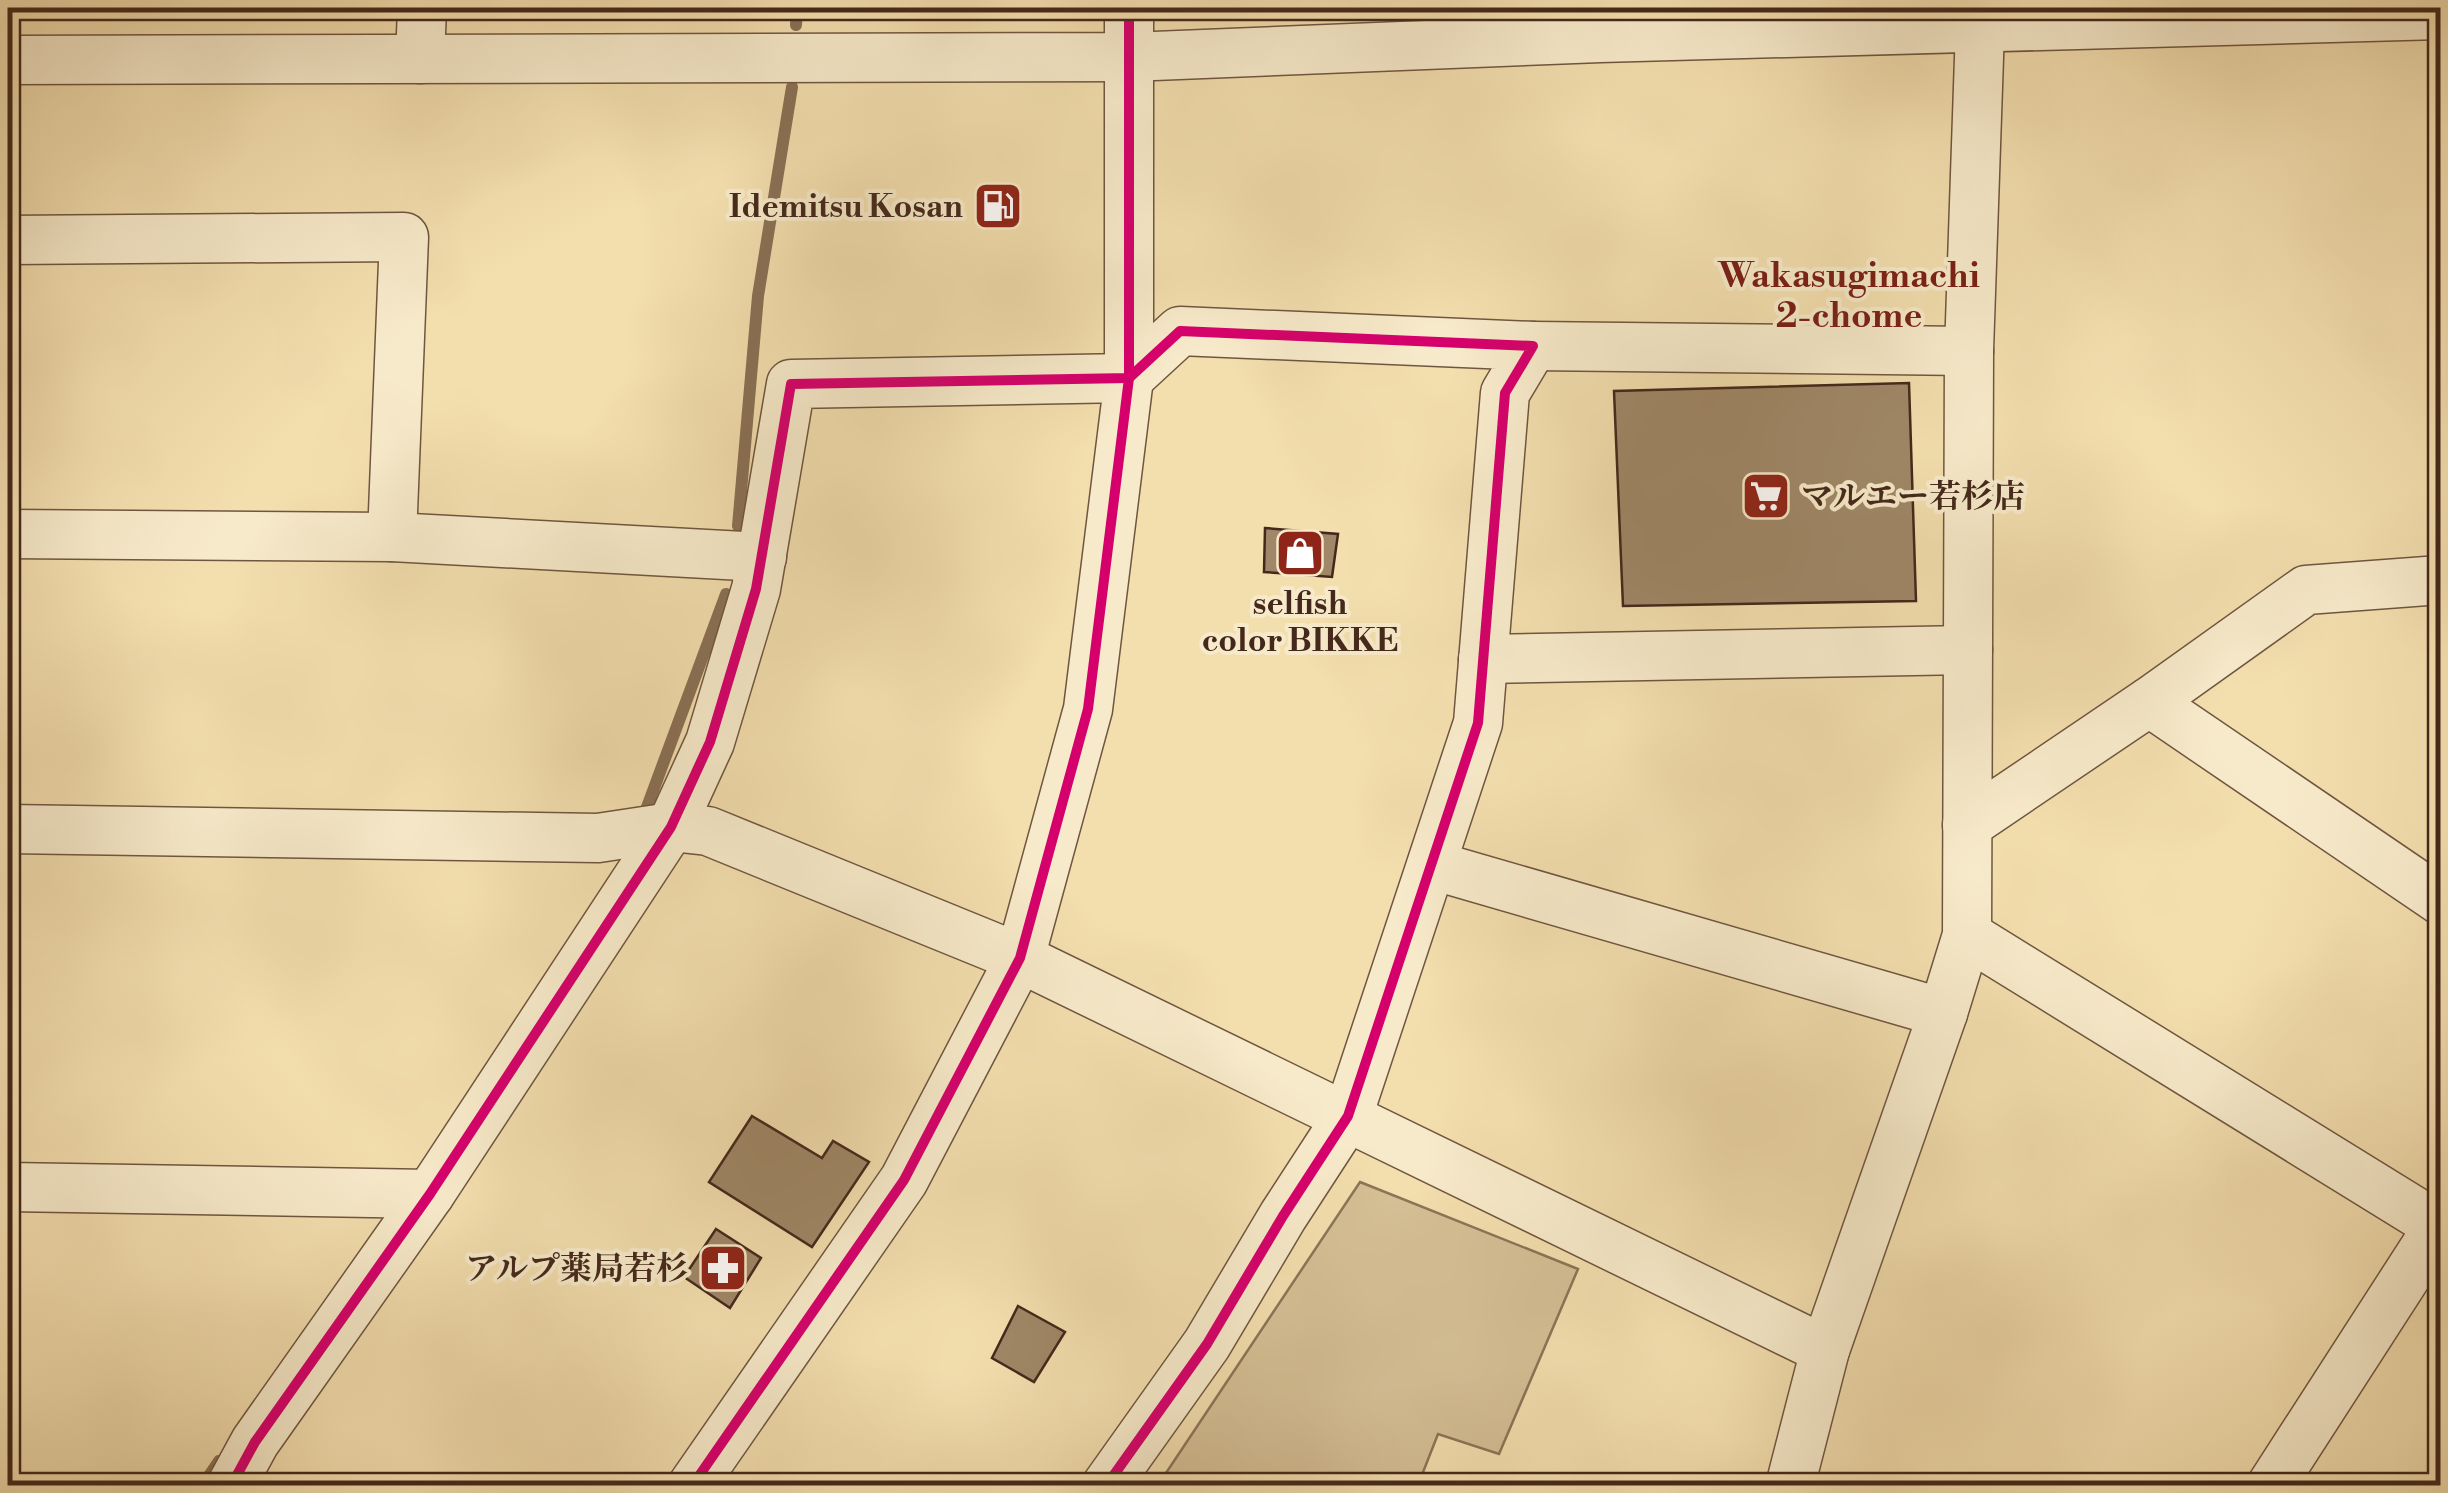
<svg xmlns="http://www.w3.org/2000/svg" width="2448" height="1493" viewBox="0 0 2448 1493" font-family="'Libre Bodoni','Noto Serif JP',serif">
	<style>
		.green { fill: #d5bf95; stroke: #8c7458; stroke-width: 2.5 }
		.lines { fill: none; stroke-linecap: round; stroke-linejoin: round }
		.stream { stroke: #8a7055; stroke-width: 12 }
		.building { fill: #9f8767; stroke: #44281b; stroke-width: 2.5 }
		.minor-casing { stroke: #705640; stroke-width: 51 }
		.minor { stroke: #f7eaca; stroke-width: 48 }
		.cycleway-casing { stroke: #f7eaca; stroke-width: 16 }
		.cycleway { stroke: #d6006c; stroke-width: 10 }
		.labels { text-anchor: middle; stroke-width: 8; stroke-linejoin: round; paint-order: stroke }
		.poi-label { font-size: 32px; font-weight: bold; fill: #44281b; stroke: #f7eaca; text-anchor: end }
		.neighbourhood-label { font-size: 35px; font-weight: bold; fill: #7a1f14; stroke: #f7eaca }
	</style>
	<rect width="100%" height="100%" fill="#f3deae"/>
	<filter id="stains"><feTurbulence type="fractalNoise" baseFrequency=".002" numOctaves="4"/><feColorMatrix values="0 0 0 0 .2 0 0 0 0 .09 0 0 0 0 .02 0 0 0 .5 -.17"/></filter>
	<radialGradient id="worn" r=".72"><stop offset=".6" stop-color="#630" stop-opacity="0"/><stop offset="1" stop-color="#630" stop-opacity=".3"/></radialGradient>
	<!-- green -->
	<path class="green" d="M 1360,1182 L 1578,1269 L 1499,1454 L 1438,1434 L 1418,1485 L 1158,1485 Z"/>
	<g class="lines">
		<!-- stream -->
		<g class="stream">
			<path d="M 796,25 L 797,8"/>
			<path d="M 738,526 L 758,296 L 792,87"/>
			<path d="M 647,807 L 726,594"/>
			<path d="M 202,1486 L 219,1461"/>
		</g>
	</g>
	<!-- building -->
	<g class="building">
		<path d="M 1909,383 L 1916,601 L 1623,606 L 1614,391 Z"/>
		<path d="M 1265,528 L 1338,534 L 1332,577 L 1264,572 Z"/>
		<path d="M 752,1116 L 822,1158 L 833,1141 L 869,1162 L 812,1247 L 709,1182 Z"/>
		<path d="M 716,1229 L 761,1258 L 730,1308 L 684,1277 Z"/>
		<path d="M 1018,1306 L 1065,1332 L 1034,1382 L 992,1358 Z"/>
	</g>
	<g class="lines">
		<!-- minor casing -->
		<g class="minor-casing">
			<g id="minor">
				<path d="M 420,59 L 422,8"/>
				<path d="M 8,60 L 1129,57 L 1600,38 L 2440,15"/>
				<path d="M 8,240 L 404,237 L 392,537"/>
				<path d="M 1533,346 L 1969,351"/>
				<path d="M 8,534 L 392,537 L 762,557"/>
				<path d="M 1483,659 L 1968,650"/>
				<path d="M 2149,702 L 2306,590 L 2440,580"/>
				<path d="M 1967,825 L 2149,702 L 2440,900"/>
				<path d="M 8,829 L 598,838 L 671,827 L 708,831 L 1020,958 L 1825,1350"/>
				<path d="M 1432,865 L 1943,1013"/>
				<path d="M 1967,935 L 2440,1227"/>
				<path d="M 8,1187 L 430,1194"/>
				<path d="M 231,1486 L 255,1442 L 430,1194 L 671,827 L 710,742 L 756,589 L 791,384 L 1129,378 L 1180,331 L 1533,346 L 1505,393 L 1478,723 L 1348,1116 L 1283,1216 L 1207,1344 L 1106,1486"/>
				<path d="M 692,1486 L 904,1180 L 1020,958 L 1088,709 L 1129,378 L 1129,8"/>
				<path d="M 1790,1486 L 1825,1350 L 1943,1013 L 1967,935 L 1969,351 L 1980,28"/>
				<path d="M 2271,1486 L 2440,1224"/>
			</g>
		</g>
		<!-- minor -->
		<use href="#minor" class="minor"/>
		<!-- cycleway casing -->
		<g class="cycleway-casing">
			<g id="cycleway">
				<path d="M 231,1486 L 255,1442 L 430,1194 L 671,827 L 710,742 L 756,589 L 791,384 L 1129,378 L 1180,331 L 1533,346 L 1505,393 L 1478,723 L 1348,1116 L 1283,1216 L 1207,1344 L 1106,1486"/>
				<path d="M 692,1486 L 904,1180 L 1020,958 L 1088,709 L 1129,378 L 1129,8"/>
			</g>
		</g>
		<!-- cycleway -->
		<use href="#cycleway" class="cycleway"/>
	</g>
	<!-- icons -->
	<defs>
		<g id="fuel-square" transform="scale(2.5)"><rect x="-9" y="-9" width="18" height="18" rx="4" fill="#8f2418" stroke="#f7eaca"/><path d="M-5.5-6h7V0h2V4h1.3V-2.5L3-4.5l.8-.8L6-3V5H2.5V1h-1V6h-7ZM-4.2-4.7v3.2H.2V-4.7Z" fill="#fff"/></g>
		<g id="supermarket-square" transform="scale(2.5)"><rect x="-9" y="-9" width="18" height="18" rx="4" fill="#8f2418" stroke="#f7eaca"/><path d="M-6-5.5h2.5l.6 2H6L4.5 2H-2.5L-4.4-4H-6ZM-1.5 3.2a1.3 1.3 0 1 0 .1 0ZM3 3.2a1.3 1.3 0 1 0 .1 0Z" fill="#fff"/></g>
		<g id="shop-square" transform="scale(2.5)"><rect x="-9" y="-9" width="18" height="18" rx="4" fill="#8f2418" stroke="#f7eaca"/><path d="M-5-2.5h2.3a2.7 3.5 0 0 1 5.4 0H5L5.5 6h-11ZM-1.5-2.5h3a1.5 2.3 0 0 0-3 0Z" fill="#fff"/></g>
		<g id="pharmacy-square" transform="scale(2.5)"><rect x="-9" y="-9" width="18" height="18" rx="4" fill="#8f2418" stroke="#f7eaca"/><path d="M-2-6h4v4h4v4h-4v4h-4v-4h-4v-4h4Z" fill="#fff"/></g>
	</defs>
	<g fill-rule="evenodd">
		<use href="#fuel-square" x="998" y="206"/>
		<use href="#supermarket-square" x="1766" y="496"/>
		<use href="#shop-square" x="1300" y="553"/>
		<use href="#pharmacy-square" x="723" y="1268"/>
	</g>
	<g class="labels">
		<!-- poi labels -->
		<g class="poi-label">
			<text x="963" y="217">Idemitsu Kosan</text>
			<text x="1801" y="507" text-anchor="start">マルエー若杉店</text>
			<text x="1300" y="614" text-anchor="middle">selfish<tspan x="1300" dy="37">color BIKKE</tspan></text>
			<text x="688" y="1279">アルプ薬局若杉</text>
		</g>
		<!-- neighbourhood labels -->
		<g class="neighbourhood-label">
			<text x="1849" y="287">Wakasugimachi<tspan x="1849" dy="40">2-chome</tspan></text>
		</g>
	</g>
	<!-- margin -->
	<rect width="2448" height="1493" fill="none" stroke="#f3deae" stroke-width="40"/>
	<rect x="10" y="10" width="2428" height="1473" fill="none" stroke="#44281b" stroke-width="5"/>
	<rect x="20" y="20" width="2408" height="1453" fill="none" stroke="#44281b" stroke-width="2.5"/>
	<rect width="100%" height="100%" filter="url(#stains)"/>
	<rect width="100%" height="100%" fill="url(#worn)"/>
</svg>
